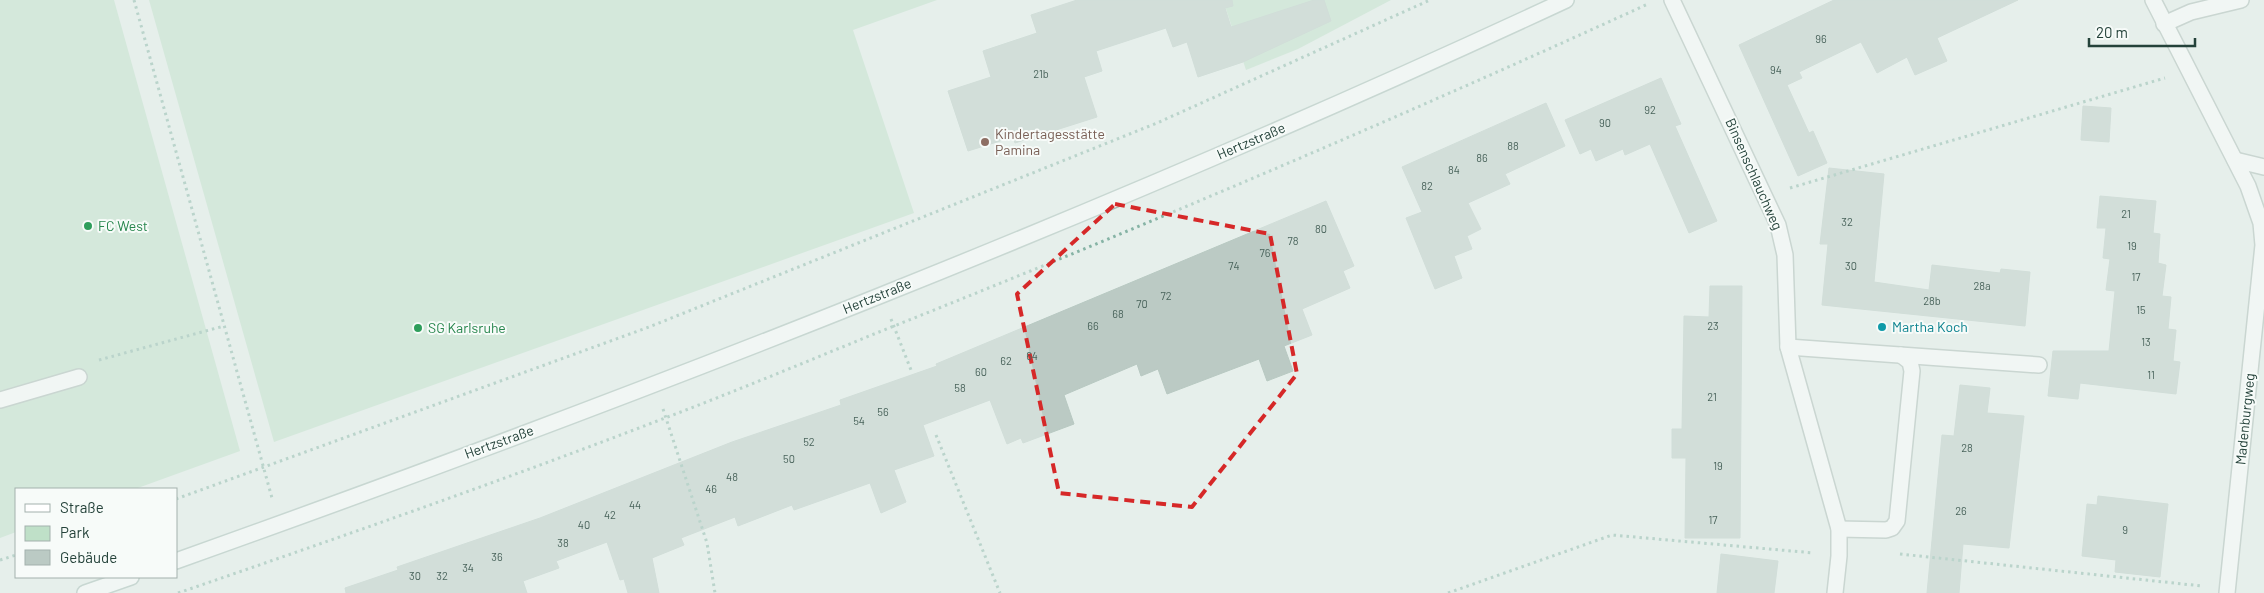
<svg xmlns="http://www.w3.org/2000/svg" width="2264" height="593" viewBox="0 0 2264 593" font-family="Barlow,sans-serif">
	<style>
		.green { fill: #bfe0c8 }
		.building { fill: #bbcac4; stroke: #b8c9c2 }
		.lines { fill: none; stroke-linecap: round; stroke-linejoin: round }
		.service-casing { stroke: #a8b8b2; stroke-width: 18 }
		.minor-casing { stroke: #a8b8b2; stroke-width: 18 }
		.secondary-casing { stroke: #a4bbb3; stroke-width: 18 }
		.path { stroke: #86b3a5; stroke-width: 3; stroke-dasharray: 2.5 4; stroke-linecap: butt }
		.service { stroke: #fff; stroke-width: 15 }
		.minor { stroke: #fff; stroke-width: 15 }
		.secondary { stroke: #fff; stroke-width: 15 }
		.marked { fill: none; stroke: #d62828; stroke-width: 4; stroke-dasharray: 10 6; stroke-linejoin: round }
		.education-dot { fill: #8d6e63; stroke: #f7fbf9; stroke-width: 2 }
		.leisure-dot { fill: #2e9e5b; stroke: #f7fbf9; stroke-width: 2 }
		.culture-dot { fill: #0f9aa8; stroke: #f7fbf9; stroke-width: 2 }
		.labels { text-anchor: middle; stroke-width: 4; stroke-linejoin: round; paint-order: stroke }
		.number-label { font-size: 11px; fill: #4a645c }
		.education-label { font-size: 14px; fill: #785e54; stroke: #f7fbf9; text-anchor: start }
		.street-label { font-size: 14px; fill: #24423a; stroke: #f7fbf9 }
		.leisure-label { font-size: 14px; fill: #27864d; stroke: #f7fbf9; text-anchor: start }
		.culture-label { font-size: 14px; fill: #0d838f; stroke: #f7fbf9; text-anchor: start }
	</style>
	<rect width="100%" height="100%" fill="#e6efeb"/>
	<!-- green -->
	<g class="green">
		<path d="M 0,0 L 114,0 L 240,451 L 135,489 L 16,489 L 16,532 L 0,538 Z"/>
		<path d="M 149,0 L 937,0 L 853,30 L 914,213 L 274,442 Z"/>
		<path d="M 1223,0 L 1391,0 L 1298,49 L 1246,70 Z"/>
	</g>
	<!-- building -->
	<g class="building">
		<path d="M 1077,0 L 1232,0 L 1233,6 L 1225,8 L 1231,27 L 1314,0 L 1324,0 L 1331,21 L 1243,62 L 1198,77 L 1187,42 L 1173,47 L 1166,28 L 1096,51 L 1102,71 L 1084,77 L 1097,117 L 1015,143 L 1013,137 L 968,151 L 948,91 L 991,77 L 983,51 L 1037,33 L 1031,15 Z"/>
		<path d="M 1834,0 L 2018,0 L 1937,38 L 1947,61 L 1915,75 L 1907,57 L 1877,73 L 1861,42 L 1799,72 L 1802,78 L 1787,85 L 1809,133 L 1813,131 L 1827,163 L 1798,176 L 1739,45 Z"/>
		<path d="M 1661,78 L 1681,124 L 1675,126 L 1717,221 L 1689,233 L 1650,144 L 1625,155 L 1623,149 L 1596,161 L 1591,149 L 1580,154 L 1565,120 Z"/>
		<path d="M 1546,103 L 1565,146 L 1505,174 L 1510,184 L 1468,203 L 1481,229 L 1467,236 L 1472,249 L 1454,256 L 1462,278 L 1435,289 L 1406,218 L 1422,212 L 1402,167 Z"/>
		<path d="M 2083,106 L 2111,108 L 2109,142 L 2081,140 Z"/>
		<path d="M 1829,168 L 1884,174 L 1874,282 L 1929,290 L 1932,265 L 2000,273 L 2001,269 L 2030,272 L 2025,326 L 1822,305 L 1828,244 L 1820,244 Z"/>
		<path d="M 2100,196 L 2156,201 L 2153,233 L 2160,234 L 2158,263 L 2166,265 L 2162,296 L 2171,297 L 2168,329 L 2176,330 L 2173,361 L 2180,362 L 2176,394 L 2080,383 L 2078,399 L 2048,396 L 2053,351 L 2109,351 L 2115,291 L 2106,290 L 2110,259 L 2103,258 L 2106,228 L 2097,228 Z"/>
		<path d="M 1326,201 L 1354,266 L 1343,271 L 1350,288 L 1302,309 L 1312,335 L 1284,346 L 1293,371 L 1267,381 L 1259,359 L 1167,394 L 1158,369 L 1141,376 L 1137,364 L 1064,395 L 1074,424 L 1023,443 L 1021,438 L 1007,444 L 990,400 L 923,425 L 934,456 L 894,470 L 906,502 L 881,513 L 870,483 L 794,510 L 792,505 L 738,526 L 735,517 L 681,538 L 684,545 L 652,558 L 659,593 L 628,593 L 624,579 L 620,580 L 607,542 L 556,561 L 559,568 L 523,581 L 527,593 L 346,593 L 345,588 L 398,570 L 397,567 L 540,518 L 732,442 L 841,405 L 840,400 L 937,366 L 936,364 Z"/>
		<path d="M 1710,286 L 1742,286 L 1740,538 L 1685,538 L 1686,458 L 1672,458 L 1672,429 L 1682,429 L 1684,316 L 1709,317 Z"/>
		<path d="M 1960,385 L 1990,388 L 1987,413 L 2024,416 L 2009,548 L 1963,544 L 1959,593 L 1927,593 L 1942,435 L 1954,436 Z"/>
		<path d="M 2098,496 L 2168,504 L 2160,577 L 2115,572 L 2116,560 L 2082,556 L 2087,504 L 2097,505 Z"/>
		<path d="M 1721,554 L 1778,561 L 1774,593 L 1717,593 Z"/>
	</g>
	<g class="lines">
		<!-- service casing -->
		<g class="service-casing">
			<g id="service">
				<path d="M 2164,24 L 2191,12 L 2241,0"/>
				<path d="M 1788,347 L 2039,365"/>
				<path d="M 0,400 L 79,377"/>
				<path d="M 1839,529 L 1886,530 L 1892,528 L 1897,521 L 1912,371 L 1910,362 L 1901,355"/>
			</g>
		</g>
		<!-- minor casing -->
		<g class="minor-casing">
			<g id="minor">
				<path d="M 1672,0 L 1778,225 L 1785,255 L 1788,347 L 1839,529 L 1839,556 L 1835,593"/>
				<path d="M 2153,0 L 2248,186 L 2261,223 L 2263,245 L 2227,593"/>
				<path d="M 2235,160 L 2264,167"/>
			</g>
		</g>
		<!-- secondary casing -->
		<g class="secondary-casing">
			<g id="secondary">
				<path d="M 176,561 C 647,393 1113,211 1566,0"/>
				<path d="M 85,593 L 131,577"/>
			</g>
		</g>
		<!-- path -->
		<g class="path">
			<path d="M 134,0 L 272,498"/>
			<path d="M 1790,188 L 2165,78"/>
			<path d="M 891,319 L 911,370"/>
			<path d="M 99,360 L 224,326"/>
			<path d="M 663,409 L 707,543 L 715,593"/>
			<path d="M 936,435 L 1000,593"/>
			<path d="M 176,499 L 649,327 L 1157,123 L 1430,0"/>
			<path d="M 1900,554 L 2202,586"/>
			<path d="M 0,560 L 16,555"/>
			<path d="M 178,593 C 341,537 504,480 665,418 C 736,391 808,361 879,332 C 1138,229 1394,120 1648,4"/>
			<path d="M 1448,593 L 1612,535 L 1814,553"/>
		</g>
		<!-- service -->
		<use href="#service" class="service"/>
		<!-- minor -->
		<use href="#minor" class="minor"/>
		<!-- secondary -->
		<use href="#secondary" class="secondary"/>
	</g>
	<!-- marked area -->
	<path d="M0 0H2264V593H0ZM 1115,204 L 1270,234 L 1297,374 L 1192,507 L 1059,493 L 1017,294 Z" fill="#e6efeb" fill-opacity=".55" fill-rule="evenodd"/>
	<path class="marked" d="M 1115,204 L 1270,234 L 1297,374 L 1192,507 L 1059,493 L 1017,294 Z"/>
	<!-- markers -->
	<circle class="education-dot" cx="985" cy="142" r="5"/>
	<g class="leisure-dot">
		<circle cx="88" cy="226" r="5"/>
		<circle cx="418" cy="328" r="5"/>
	</g>
	<circle class="culture-dot" cx="1882" cy="327" r="5"/>
	<g class="labels">
		<!-- number labels -->
		<g class="number-label">
			<text x="1821" y="43">96</text>
			<text x="1776" y="74">94</text>
			<text x="1041" y="78">21b</text>
			<text x="1650" y="114">92</text>
			<text x="1605" y="127">90</text>
			<text x="1513" y="150">88</text>
			<text x="1482" y="162">86</text>
			<text x="1454" y="174">84</text>
			<text x="1427" y="190">82</text>
			<text x="2126" y="218">21</text>
			<text x="1847" y="226">32</text>
			<text x="1321" y="233">80</text>
			<text x="1293" y="245">78</text>
			<text x="2132" y="250">19</text>
			<text x="1265" y="257">76</text>
			<text x="1234" y="270">74</text>
			<text x="1851" y="270">30</text>
			<text x="2136" y="281">17</text>
			<text x="1982" y="290">28a</text>
			<text x="1166" y="300">72</text>
			<text x="1932" y="305">28b</text>
			<text x="1142" y="308">70</text>
			<text x="2141" y="314">15</text>
			<text x="1118" y="318">68</text>
			<text x="1093" y="330">66</text>
			<text x="1713" y="330">23</text>
			<text x="2146" y="346">13</text>
			<text x="1032" y="360">64</text>
			<text x="1006" y="365">62</text>
			<text x="981" y="376">60</text>
			<text x="2151" y="379">11</text>
			<text x="960" y="392">58</text>
			<text x="1712" y="401">21</text>
			<text x="883" y="416">56</text>
			<text x="859" y="425">54</text>
			<text x="809" y="446">52</text>
			<text x="1967" y="452">28</text>
			<text x="789" y="463">50</text>
			<text x="1718" y="470">19</text>
			<text x="732" y="481">48</text>
			<text x="711" y="493">46</text>
			<text x="635" y="509">44</text>
			<text x="1961" y="515">26</text>
			<text x="610" y="519">42</text>
			<text x="1713" y="524">17</text>
			<text x="584" y="529">40</text>
			<text x="2125" y="534">9</text>
			<text x="563" y="547">38</text>
			<text x="497" y="561">36</text>
			<text x="468" y="572">34</text>
			<text x="415" y="580">30</text>
			<text x="442" y="580">32</text>
		</g>
		<!-- education labels -->
		<g class="education-label">
			<text x="995" y="139">Kindertagesstätte<tspan x="995" dy="16">Pamina</tspan></text>
		</g>
		<!-- street labels -->
		<g class="street-label">
			<text transform="translate(1251 141) rotate(-23)" y="5">Hertzstraße</text>
			<text transform="translate(1754 174) rotate(66)" y="5">Binsenschlauchweg</text>
			<text transform="translate(877 296) rotate(-22)" y="5">Hertzstraße</text>
			<text transform="translate(2245 419) rotate(-84)" y="5">Madenburgweg</text>
			<text transform="translate(499 442) rotate(-20)" y="5">Hertzstraße</text>
		</g>
		<!-- leisure labels -->
		<g class="leisure-label">
			<text x="98" y="231">FC West</text>
			<text x="428" y="333">SG Karlsruhe</text>
		</g>
		<!-- culture labels -->
		<g class="culture-label">
			<text x="1892" y="332">Martha Koch</text>
		</g>
	</g>
	<!-- legend -->
	<rect x="15" y="488" width="162" height="90" fill="#f7fbf9" stroke="#a3b1ad"/>
	<rect x="25" y="504" width="25" height="8" fill="#ffffff" stroke="#a3b1ad"/>
	<text x="60" y="513" font-size="15" fill="#24423a">Straße</text>
	<rect x="25" y="526" width="25" height="15" fill="#bfe0c8" stroke="#a3b1ad"/>
	<text x="60" y="538" font-size="15" fill="#24423a">Park</text>
	<rect x="25" y="550" width="25" height="15" fill="#bbcac4" stroke="#a3b1ad"/>
	<text x="60" y="563" font-size="15" fill="#24423a">Gebäude</text>
	<!-- scale -->
	<path d="M2089 38v8h106v-8" fill="none" stroke="#24423a" stroke-width="2.5"/>
	<text x="2096" y="38" font-size="15" fill="#24423a" stroke="#f7fbf9" stroke-width="4" paint-order="stroke">20 m</text>
</svg>
